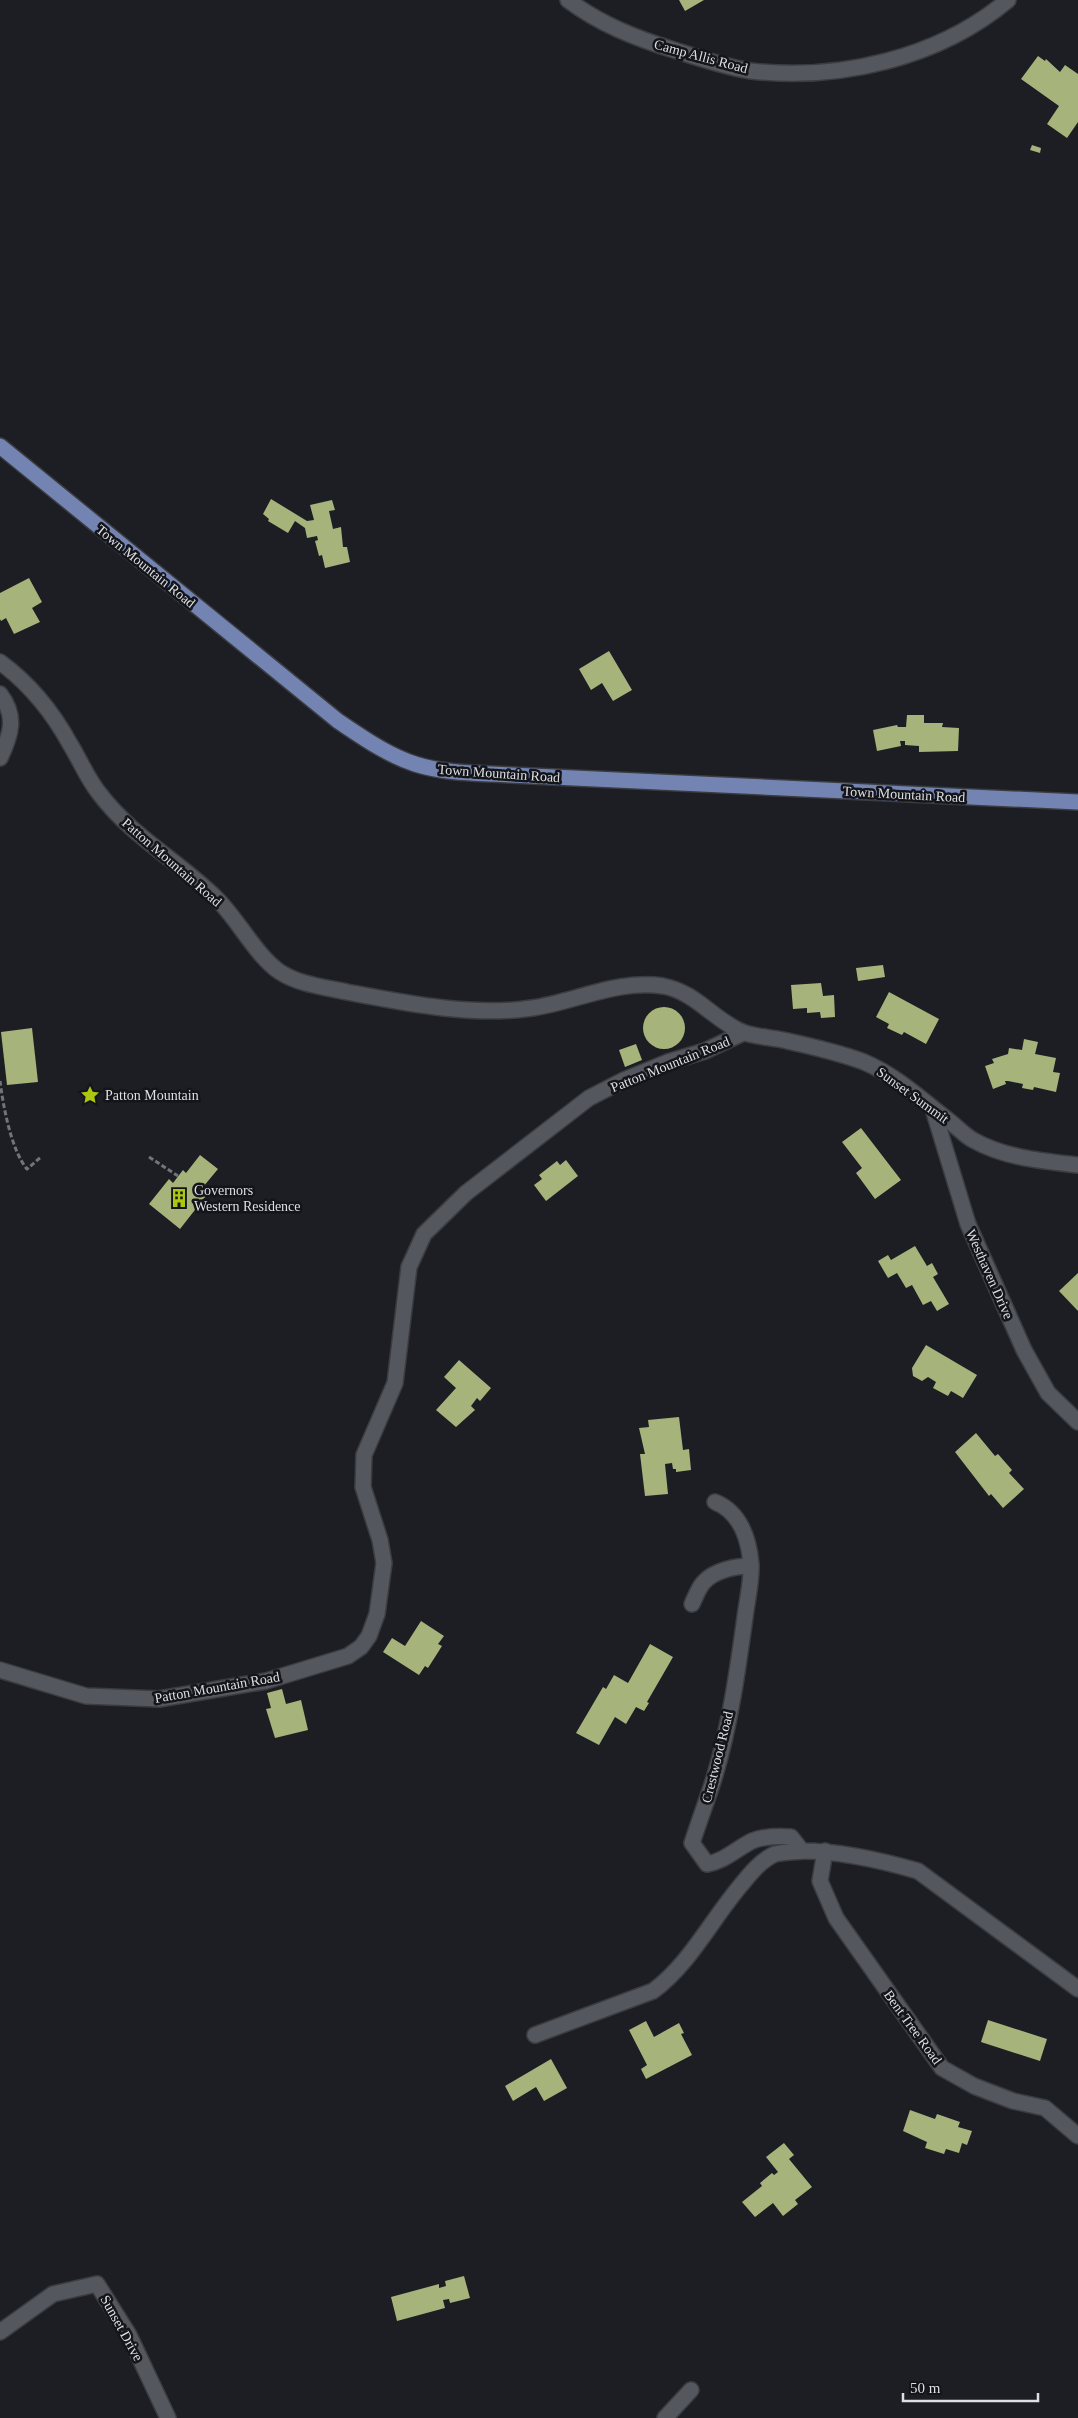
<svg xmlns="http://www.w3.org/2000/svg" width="1078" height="2418" viewBox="0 0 1078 2418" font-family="'Times New Roman',serif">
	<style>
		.building { fill: #a6b37b }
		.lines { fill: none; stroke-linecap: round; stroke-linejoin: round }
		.minor-casing { stroke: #3a3c40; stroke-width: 18 }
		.major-casing { stroke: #3a3c40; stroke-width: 18 }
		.path { stroke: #727478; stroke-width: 3; stroke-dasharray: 5 2.5; stroke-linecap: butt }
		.minor { stroke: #54575d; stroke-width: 15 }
		.major { stroke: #7384b3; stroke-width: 15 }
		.labels { text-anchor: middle; stroke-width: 5; stroke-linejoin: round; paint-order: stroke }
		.street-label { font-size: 14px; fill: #dddfe2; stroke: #13151a }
		.poi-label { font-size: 14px; fill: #dddfe2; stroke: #13151a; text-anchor: start }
	</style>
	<rect width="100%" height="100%" fill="#1c1e24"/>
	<!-- building -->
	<g class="building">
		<path d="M 679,0 L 704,0 L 685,11 Z"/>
		<path d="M 1038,56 L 1045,61 L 1046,59 L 1060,72 L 1065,65 L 1078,74 L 1078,122 L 1067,138 L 1047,124 L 1059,106 L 1021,79 Z"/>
		<path d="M 1032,145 L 1041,148 L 1040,153 L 1030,150 Z"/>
		<path d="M 271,499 L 307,521 L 314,520 L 310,505 L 332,500 L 335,510 L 329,511 L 333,529 L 341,527 L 343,547 L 347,547 L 350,562 L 325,568 L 322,555 L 319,556 L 315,541 L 318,540 L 317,536 L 307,538 L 305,528 L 295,521 L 288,533 L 268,521 L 269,519 L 263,514 Z"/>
		<path d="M 29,578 L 42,602 L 32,608 L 40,622 L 14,634 L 6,618 L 1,621 L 0,619 L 0,593 Z"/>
		<path d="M 609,651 L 632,690 L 613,701 L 602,683 L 591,690 L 579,669 Z"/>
		<path d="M 907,715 L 924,715 L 924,723 L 943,723 L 942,727 L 959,728 L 958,751 L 919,752 L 919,746 L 905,745 L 905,741 L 900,741 L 901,746 L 877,751 L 873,730 L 897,725 L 898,727 L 906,727 Z"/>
		<path d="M 883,965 L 885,977 L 858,981 L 856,968 Z"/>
		<path d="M 821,983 L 823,996 L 834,995 L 835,1017 L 821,1018 L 820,1012 L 807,1013 L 807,1008 L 793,1009 L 791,985 Z"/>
		<path d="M 889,992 L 939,1019 L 926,1044 L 904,1032 L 902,1035 L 887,1028 L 889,1024 L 876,1017 Z"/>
		<circle cx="664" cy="1028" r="21"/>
		<path d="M 32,1028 L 38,1082 L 7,1085 L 1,1032 Z"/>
		<path d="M 1024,1039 L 1038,1042 L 1035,1054 L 1056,1058 L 1053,1072 L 1060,1073 L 1056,1092 L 1034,1087 L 1033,1090 L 1022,1088 L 1023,1084 L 1008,1081 L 1005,1081 L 1006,1084 L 993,1089 L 985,1066 L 994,1063 L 992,1059 L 1008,1054 L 1009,1048 L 1022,1050 Z"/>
		<path d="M 636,1044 L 642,1060 L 625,1067 L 619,1050 Z"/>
		<path d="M 861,1128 L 901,1180 L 875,1199 L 856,1173 L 862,1168 L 842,1142 Z"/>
		<path d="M 200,1155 L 218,1169 L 203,1187 L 209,1192 L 180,1229 L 149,1204 L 169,1179 L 173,1183 L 183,1170 L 186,1173 Z"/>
		<path d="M 566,1160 L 578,1176 L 546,1201 L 534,1185 L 542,1179 L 539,1175 L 557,1161 L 560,1165 Z"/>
		<path d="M 915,1246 L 927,1266 L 932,1263 L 938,1274 L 933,1277 L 949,1304 L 937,1311 L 931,1301 L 923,1305 L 912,1285 L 906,1288 L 897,1273 L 888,1278 L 878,1261 L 888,1255 L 891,1260 Z"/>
		<path d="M 1078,1273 L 1078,1311 L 1059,1291 Z"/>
		<path d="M 926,1345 L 977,1375 L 963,1398 L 951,1391 L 948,1396 L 933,1388 L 936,1382 L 928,1377 L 922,1381 L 913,1376 L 912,1368 Z"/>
		<path d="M 459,1360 L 491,1388 L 480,1401 L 477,1398 L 471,1406 L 475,1410 L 456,1427 L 436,1410 L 456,1388 L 444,1377 Z"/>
		<path d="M 679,1417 L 683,1450 L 689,1449 L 691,1470 L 676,1472 L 676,1469 L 673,1469 L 672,1463 L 665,1464 L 668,1494 L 645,1496 L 640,1454 L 645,1454 L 639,1428 L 649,1427 L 648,1420 Z"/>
		<path d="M 976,1433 L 995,1456 L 998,1454 L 1012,1470 L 1009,1473 L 1024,1489 L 1003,1508 L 991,1494 L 989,1496 L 955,1452 Z"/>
		<path d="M 421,1621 L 444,1636 L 438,1644 L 442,1646 L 428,1668 L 425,1666 L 419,1675 L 383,1652 L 392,1638 L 405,1646 Z"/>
		<path d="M 650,1644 L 673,1657 L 647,1702 L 649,1703 L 644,1711 L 636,1707 L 626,1724 L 615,1717 L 599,1745 L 576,1733 L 603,1687 L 606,1689 L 614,1675 L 628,1683 Z"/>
		<path d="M 282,1689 L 286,1704 L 301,1700 L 308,1730 L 275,1738 L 266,1709 L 271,1708 L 267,1693 Z"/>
		<path d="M 988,2020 L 1047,2039 L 1040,2061 L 981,2042 Z"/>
		<path d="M 646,2021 L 654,2037 L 679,2023 L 684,2033 L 681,2034 L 692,2055 L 646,2079 L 641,2069 L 647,2065 L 629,2030 Z"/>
		<path d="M 551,2059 L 567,2088 L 544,2101 L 536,2087 L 513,2101 L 505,2086 Z"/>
		<path d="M 910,2110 L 935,2119 L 937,2114 L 960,2122 L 958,2127 L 972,2131 L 967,2145 L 962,2143 L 959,2153 L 946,2149 L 944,2154 L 925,2148 L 927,2142 L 903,2131 Z"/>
		<path d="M 784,2143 L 794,2155 L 789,2159 L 812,2187 L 795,2200 L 798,2204 L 783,2216 L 773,2203 L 755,2217 L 742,2202 L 762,2186 L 760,2183 L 772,2173 L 774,2175 L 778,2172 L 766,2157 Z"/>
		<path d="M 464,2276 L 470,2298 L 450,2303 L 449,2299 L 443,2300 L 445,2308 L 397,2321 L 391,2297 L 439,2284 L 439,2288 L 446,2286 L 445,2281 Z"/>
	</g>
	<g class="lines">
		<!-- minor casing -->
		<g class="minor-casing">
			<g id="minor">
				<path d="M 568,0 C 600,24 635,38 674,50 C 699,58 725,67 751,71 C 840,81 939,58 1008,0"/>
				<path d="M 0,662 C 30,684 52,711 70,744 C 80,760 87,778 99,793 C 132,837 180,862 218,900 C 238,920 258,958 280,972 C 300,985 325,987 347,992 C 405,1003 473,1017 532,1008 C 575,1002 618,979 663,986 C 695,992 712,1018 740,1031 C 753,1037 769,1037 783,1040 C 810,1046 838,1052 864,1062 C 895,1075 921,1099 948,1120 C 956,1126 964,1135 973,1140 C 1005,1158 1042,1161 1078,1165"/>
				<path d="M 0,694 C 17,716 11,735 0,758"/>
				<path d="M 933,1109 L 968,1224 L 1024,1350 L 1048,1393 L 1078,1422"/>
				<path d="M 715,1502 C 740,1512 749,1539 751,1564 C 752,1581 747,1600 745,1617 C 738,1668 730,1725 715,1775 C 708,1798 699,1821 692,1843 L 707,1864 C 725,1861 736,1849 752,1841 C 764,1836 778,1836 791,1837 L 802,1851 C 841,1851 880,1860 918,1871 L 1078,1989"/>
				<path d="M 692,1604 C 695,1598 698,1589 703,1583 C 714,1570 736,1566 751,1566"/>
				<path d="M 0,1670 L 86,1696 L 159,1699 L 266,1681 L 348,1656 L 361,1647 L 369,1636 L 377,1614 L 384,1563 L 380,1540 L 363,1487 L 364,1455 L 395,1383 L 409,1267 L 424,1234 L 466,1193 L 589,1098 L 624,1080 L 668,1062 L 705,1051 L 743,1033"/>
				<path d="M 825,1851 L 820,1881 L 836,1918 L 942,2068 L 974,2086 L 1013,2101 L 1045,2108 L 1078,2136"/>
				<path d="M 535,2035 L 653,1991 C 689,1965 712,1919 741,1885 C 750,1874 761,1860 775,1854 C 783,1852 793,1852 802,1851"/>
				<path d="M 0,2332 L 53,2294 L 97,2284 L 129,2335 L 168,2418"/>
				<path d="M 665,2418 L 691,2390"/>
			</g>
		</g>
		<!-- major casing -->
		<g class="major-casing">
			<path id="major" d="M 0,446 L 338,721 C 362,737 387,755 415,764 C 446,774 480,773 511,775 L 1078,802"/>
		</g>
		<!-- path -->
		<g class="path">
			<path d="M 0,1081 C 3,1105 11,1150 27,1169 L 41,1157"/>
			<path d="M 149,1157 L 178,1176"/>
		</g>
		<!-- minor -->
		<use href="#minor" class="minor"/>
		<!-- major -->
		<use href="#major" class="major"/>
	</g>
	<!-- icons -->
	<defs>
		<g id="sight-bare" transform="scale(1.5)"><path d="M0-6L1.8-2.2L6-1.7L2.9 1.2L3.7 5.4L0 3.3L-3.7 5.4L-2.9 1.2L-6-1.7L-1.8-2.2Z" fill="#adc610" stroke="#13151a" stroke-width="2.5" paint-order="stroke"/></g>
		<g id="building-bare" transform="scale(1.5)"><path d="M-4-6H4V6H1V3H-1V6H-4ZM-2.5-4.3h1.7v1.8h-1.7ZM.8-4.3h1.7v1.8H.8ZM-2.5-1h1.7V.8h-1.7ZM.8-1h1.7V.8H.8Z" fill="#adc610" stroke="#13151a" stroke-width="2.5" paint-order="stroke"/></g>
	</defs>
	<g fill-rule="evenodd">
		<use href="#sight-bare" x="90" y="1095"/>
		<use href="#building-bare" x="179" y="1198"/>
	</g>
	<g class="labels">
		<!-- street labels -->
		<g class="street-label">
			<text transform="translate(701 56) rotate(15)" y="5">Camp Allis Road</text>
			<text transform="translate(146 566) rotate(39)" y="5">Town Mountain Road</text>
			<text transform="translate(499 773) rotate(4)" y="5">Town Mountain Road</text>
			<text transform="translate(904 794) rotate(3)" y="5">Town Mountain Road</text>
			<text transform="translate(172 862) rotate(41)" y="5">Patton Mountain Road</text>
			<text transform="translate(670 1064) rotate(-22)" y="5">Patton Mountain Road</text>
			<text transform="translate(913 1095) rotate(36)" y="5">Sunset Summit</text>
			<text transform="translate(990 1274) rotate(66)" y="5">Westhaven Drive</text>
			<text transform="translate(217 1687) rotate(-10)" y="5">Patton Mountain Road</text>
			<text transform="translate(717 1757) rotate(-76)" y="5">Crestwood Road</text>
			<text transform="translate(913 2027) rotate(54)" y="5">Bent Tree Road</text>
			<text transform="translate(122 2328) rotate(61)" y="5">Sunset Drive</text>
		</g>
		<!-- poi labels -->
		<g class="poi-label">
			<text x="105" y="1100">Patton Mountain</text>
			<text x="194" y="1195">Governors<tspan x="194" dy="16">Western Residence</tspan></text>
		</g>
	</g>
	<!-- scale -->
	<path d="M903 2393v8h135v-8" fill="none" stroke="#dddfe2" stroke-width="2.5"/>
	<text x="910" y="2393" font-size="15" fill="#dddfe2" stroke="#13151a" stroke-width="4" paint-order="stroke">50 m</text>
</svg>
